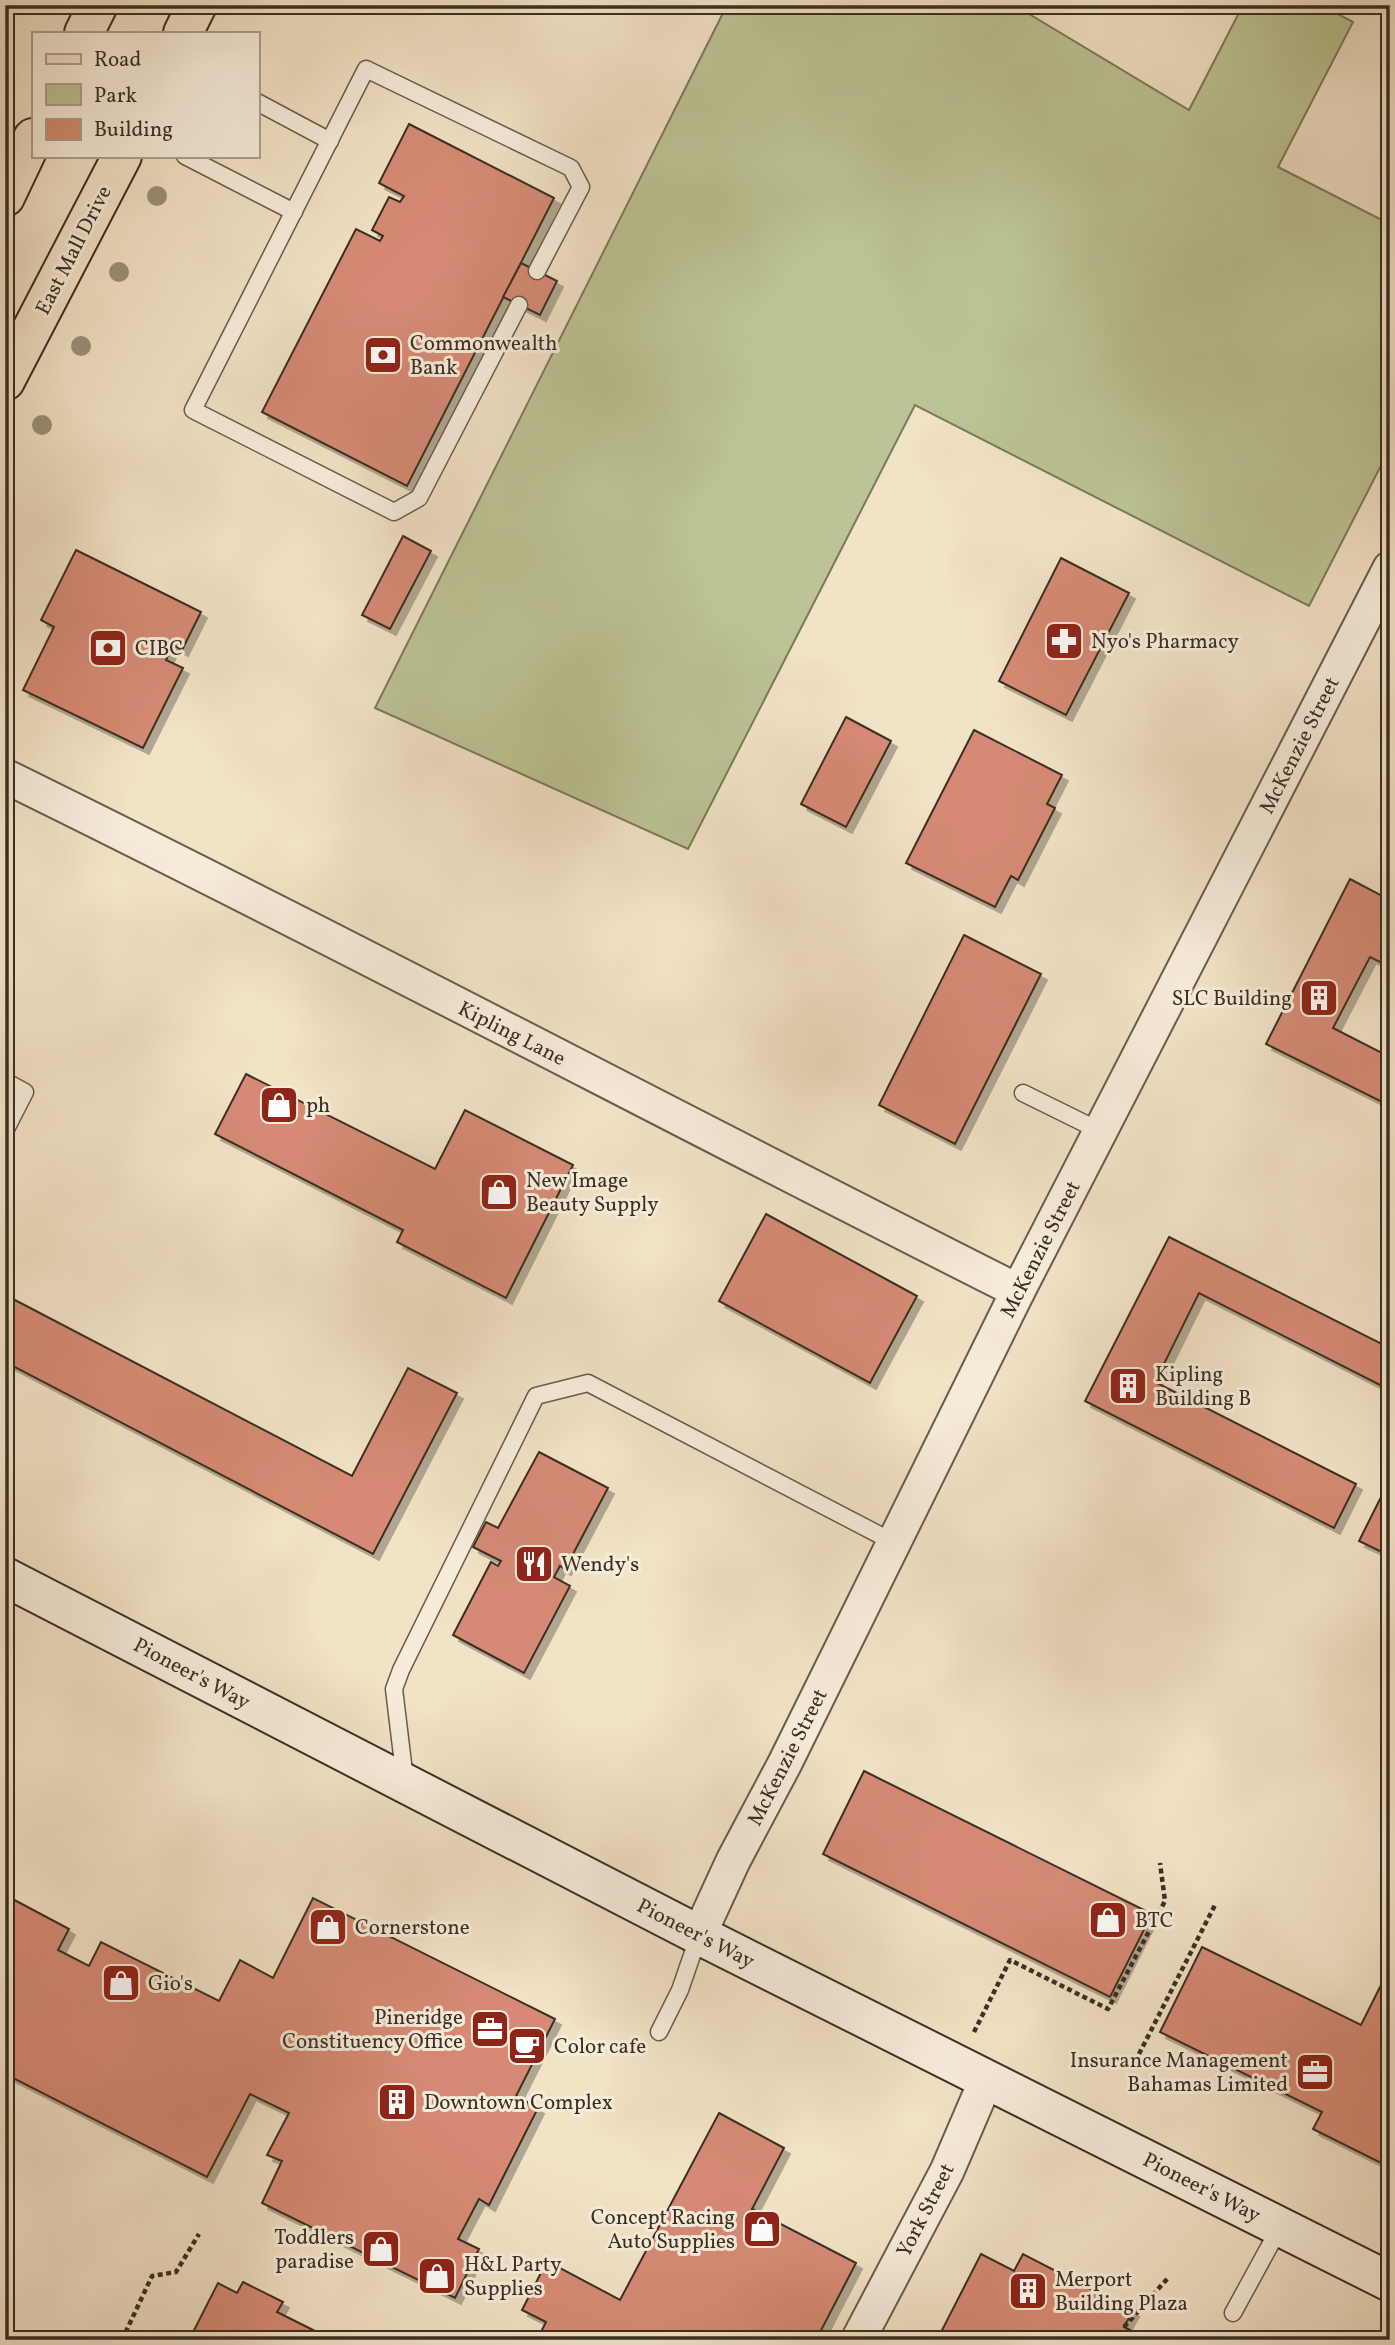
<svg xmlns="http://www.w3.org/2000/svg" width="1395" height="2345" viewBox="0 0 1395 2345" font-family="Vollkorn,serif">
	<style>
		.green { fill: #bcc394; stroke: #7b795c; stroke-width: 2 }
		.building { fill: #d68a75; stroke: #3a2f23; stroke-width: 2; filter: url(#shadow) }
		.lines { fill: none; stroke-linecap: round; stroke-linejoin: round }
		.service-casing { stroke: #685c4c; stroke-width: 19 }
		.minor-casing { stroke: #685c4c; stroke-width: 37 }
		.secondary-casing { stroke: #3a2f23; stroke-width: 42 }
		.primary-casing { stroke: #3a2f23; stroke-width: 42 }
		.path { stroke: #3a2f23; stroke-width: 4.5; stroke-dasharray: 5 3.5; stroke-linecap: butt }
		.service { stroke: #f7ecda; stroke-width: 16 }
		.minor { stroke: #f7ecda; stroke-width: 33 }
		.secondary { stroke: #f7ecda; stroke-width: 38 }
		.primary { stroke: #f2e2c6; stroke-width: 38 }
		.tree { fill: #9b9079 }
		.labels { text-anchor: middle; stroke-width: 6; stroke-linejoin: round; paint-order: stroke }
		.street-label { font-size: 21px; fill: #3a2f23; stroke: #f7ecda }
		.poi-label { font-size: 21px; fill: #3a2f23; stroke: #f7ecda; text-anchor: start }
	</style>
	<defs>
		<filter id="shadow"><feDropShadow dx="6" dy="6" stdDeviation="0" flood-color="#0004"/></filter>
	</defs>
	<rect width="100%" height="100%" fill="#f2e2c6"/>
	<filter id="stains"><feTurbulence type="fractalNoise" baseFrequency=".00286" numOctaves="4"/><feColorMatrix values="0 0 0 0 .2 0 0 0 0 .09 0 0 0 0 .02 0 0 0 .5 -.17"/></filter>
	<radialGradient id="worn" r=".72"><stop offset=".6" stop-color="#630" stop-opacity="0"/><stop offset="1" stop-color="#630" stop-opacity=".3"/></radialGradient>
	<!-- green -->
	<path class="green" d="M 727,5 L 1014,5 L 1189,110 L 1243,5 L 1321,5 L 1353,22 L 1278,167 L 1390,224 L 1390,448 L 1309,606 L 915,405 L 688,849 L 375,708 Z"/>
	<!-- building -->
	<g class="building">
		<path d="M 409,124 L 554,198 L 407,486 L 262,412 L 356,229 L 380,241 L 383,236 L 372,230 L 389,197 L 400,202 L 404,196 L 379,183 Z"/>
		<path d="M 521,263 L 557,281 L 540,315 L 503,297 Z"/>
		<path d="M 403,536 L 431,551 L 390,629 L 362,615 Z"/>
		<path d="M 76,550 L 201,612 L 182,650 L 173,645 L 166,660 L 183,668 L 143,748 L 23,690 L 54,627 L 41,620 Z"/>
		<path d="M 1061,558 L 1129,593 L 1066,715 L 999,681 Z"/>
		<path d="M 846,717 L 891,741 L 846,827 L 801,804 Z"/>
		<path d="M 974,730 L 1062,775 L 1047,804 L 1055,808 L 1018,880 L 1011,876 L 995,907 L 906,863 Z"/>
		<path d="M 1350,879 L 1390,900 L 1390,967 L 1370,957 L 1333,1028 L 1390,1057 L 1390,1106 L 1266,1044 Z"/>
		<path d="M 964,935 L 1041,974 L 955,1144 L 879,1105 Z"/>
		<path d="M 246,1074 L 435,1169 L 465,1110 L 573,1165 L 506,1298 L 397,1242 L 403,1230 L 215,1134 Z"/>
		<path d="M 766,1214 L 917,1296 L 870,1383 L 719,1301 Z"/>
		<path d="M 1169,1237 L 1390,1348 L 1390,1390 L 1199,1293 L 1155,1382 L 1356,1484 L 1334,1528 L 1085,1401 Z"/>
		<path d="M 13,1299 L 352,1476 L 408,1368 L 457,1393 L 373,1554 L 5,1362 L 5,1314 Z"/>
		<path d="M 539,1452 L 608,1488 L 565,1569 L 560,1566 L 554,1577 L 570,1586 L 524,1673 L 453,1635 L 491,1562 L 498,1566 L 501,1561 L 473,1547 L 486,1522 L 498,1528 Z"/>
		<path d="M 1381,1497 L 1390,1501 L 1390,1556 L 1359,1541 Z"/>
		<path d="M 864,1771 L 1152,1914 L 1110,1997 L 823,1854 Z"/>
		<path d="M 5,1895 L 69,1929 L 58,1950 L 89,1966 L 101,1942 L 219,2001 L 240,1960 L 273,1978 L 313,1898 L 555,2019 L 516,2096 L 538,2108 L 489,2205 L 479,2199 L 458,2239 L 479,2249 L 455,2298 L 262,2203 L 282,2161 L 267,2155 L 289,2113 L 250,2094 L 207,2177 L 5,2074 Z"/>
		<path d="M 1202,1947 L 1361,2025 L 1390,1967 L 1390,2155 L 1385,2165 L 1313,2129 L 1322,2112 L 1160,2032 Z"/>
		<path d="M 719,2113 L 784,2148 L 752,2209 L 856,2263 L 816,2340 L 537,2340 L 546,2322 L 522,2310 L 547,2261 L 620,2300 Z"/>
		<path d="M 981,2254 L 1014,2271 L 1023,2254 L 1133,2311 L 1124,2327 L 1149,2340 L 1030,2340 L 1012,2331 L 1008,2340 L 937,2340 Z"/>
		<path d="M 243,2282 L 283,2302 L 277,2312 L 333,2340 L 189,2340 L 218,2283 L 237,2293 Z"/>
	</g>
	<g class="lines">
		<!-- service casing -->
		<g class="service-casing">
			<g id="service">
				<path d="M 257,102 L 330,141"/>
				<path d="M 185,156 L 294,212"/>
				<path d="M 519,305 L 419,498 L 394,512 L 193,410 L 366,69 L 571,168 L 581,187 L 537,271"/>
				<path d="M 5,1081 L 25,1092 L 5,1131"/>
				<path d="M 1023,1093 L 1100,1131"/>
				<path d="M 405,1780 L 394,1689 L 401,1670 L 536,1396 L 588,1383 L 895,1543"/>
				<path d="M 659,2032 L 680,1990 L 699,1935"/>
				<path d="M 1233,2313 L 1280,2227"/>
			</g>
		</g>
		<!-- minor casing -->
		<g class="minor-casing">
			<g id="minor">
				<path d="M 5,776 C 345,943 680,1121 1018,1291"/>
				<path d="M 699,1935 L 733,1861 L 785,1763 L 1018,1291 L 1390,568"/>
				<path d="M 858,2340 L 947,2171 L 987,2078"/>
			</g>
		</g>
		<!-- secondary casing -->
		<g class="secondary-casing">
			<path id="secondary" d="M 5,1577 L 699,1935 L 1390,2282"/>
		</g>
		<!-- primary casing -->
		<g class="primary-casing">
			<g id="primary">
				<path d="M 84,33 L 98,5"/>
				<path d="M 183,33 L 197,5"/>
				<path d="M 5,197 L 33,138"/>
				<path d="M 5,381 L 122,156"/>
			</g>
		</g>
		<!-- path -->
		<g class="path">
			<path d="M 974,2032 L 1010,1960 L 1108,2009 L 1165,1901 L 1160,1863"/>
			<path d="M 1139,2054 L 1216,1903"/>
			<path d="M 1124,2327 L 1168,2278"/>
			<path d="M 122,2340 L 152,2276 L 176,2272 L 199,2234"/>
		</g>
		<!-- service -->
		<use href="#service" class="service"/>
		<!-- minor -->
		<use href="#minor" class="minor"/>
		<!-- secondary -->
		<use href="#secondary" class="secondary"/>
		<!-- primary -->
		<use href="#primary" class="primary"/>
	</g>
	<!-- trees -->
	<g class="tree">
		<circle cx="157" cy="196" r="10"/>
		<circle cx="119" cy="272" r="10"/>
		<circle cx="81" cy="346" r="10"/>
		<circle cx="42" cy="425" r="10"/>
	</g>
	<!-- icons -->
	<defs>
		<g id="bank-square" transform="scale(2.0125)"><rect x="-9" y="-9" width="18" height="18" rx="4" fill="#8f2418" stroke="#f7ecda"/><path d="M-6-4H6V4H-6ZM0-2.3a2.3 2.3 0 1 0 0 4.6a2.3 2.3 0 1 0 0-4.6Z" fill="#fff"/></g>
		<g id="pharmacy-square" transform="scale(2.0125)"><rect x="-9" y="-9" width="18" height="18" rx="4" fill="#8f2418" stroke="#f7ecda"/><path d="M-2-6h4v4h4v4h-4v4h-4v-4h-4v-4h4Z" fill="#fff"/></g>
		<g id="building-square" transform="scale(2.0125)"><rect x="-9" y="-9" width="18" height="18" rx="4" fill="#8f2418" stroke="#f7ecda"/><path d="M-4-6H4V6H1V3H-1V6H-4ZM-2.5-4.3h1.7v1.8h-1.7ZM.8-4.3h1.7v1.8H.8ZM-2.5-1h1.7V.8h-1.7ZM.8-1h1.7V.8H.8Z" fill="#fff"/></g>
		<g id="shop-square" transform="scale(2.0125)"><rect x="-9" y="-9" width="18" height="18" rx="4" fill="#8f2418" stroke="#f7ecda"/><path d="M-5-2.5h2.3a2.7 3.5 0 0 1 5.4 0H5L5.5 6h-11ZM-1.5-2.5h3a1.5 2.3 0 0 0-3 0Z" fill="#fff"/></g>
		<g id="restaurant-square" transform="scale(2.0125)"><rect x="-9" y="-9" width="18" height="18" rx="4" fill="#8f2418" stroke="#f7ecda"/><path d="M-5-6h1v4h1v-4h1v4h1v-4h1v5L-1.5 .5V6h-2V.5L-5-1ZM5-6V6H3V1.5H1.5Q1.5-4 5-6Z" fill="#fff"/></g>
		<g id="office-square" transform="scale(2.0125)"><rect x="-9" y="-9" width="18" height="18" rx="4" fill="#8f2418" stroke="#f7ecda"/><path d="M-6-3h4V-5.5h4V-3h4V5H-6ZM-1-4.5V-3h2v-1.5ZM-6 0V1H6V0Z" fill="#fff"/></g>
		<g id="cafe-square" transform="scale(2.0125)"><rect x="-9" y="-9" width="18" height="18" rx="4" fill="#8f2418" stroke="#f7ecda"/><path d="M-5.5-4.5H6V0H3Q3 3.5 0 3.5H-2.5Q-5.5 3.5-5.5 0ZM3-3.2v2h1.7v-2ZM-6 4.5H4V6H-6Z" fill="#fff"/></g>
	</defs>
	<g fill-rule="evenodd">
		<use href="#bank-square" x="383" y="355"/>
		<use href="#pharmacy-square" x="1064" y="641"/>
		<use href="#bank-square" x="108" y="648"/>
		<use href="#building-square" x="1319" y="998"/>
		<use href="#shop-square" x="279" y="1105"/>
		<use href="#shop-square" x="499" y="1192"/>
		<use href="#building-square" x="1128" y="1386"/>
		<use href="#restaurant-square" x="534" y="1564"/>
		<use href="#shop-square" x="1108" y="1920"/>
		<use href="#shop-square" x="328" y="1927"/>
		<use href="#shop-square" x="121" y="1983"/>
		<use href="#office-square" x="490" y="2029"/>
		<use href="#cafe-square" x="527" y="2046"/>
		<use href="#office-square" x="1315" y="2072"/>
		<use href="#building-square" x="397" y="2102"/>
		<use href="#shop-square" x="762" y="2229"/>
		<use href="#shop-square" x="381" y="2249"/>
		<use href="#shop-square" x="437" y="2276"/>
		<use href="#building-square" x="1028" y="2291"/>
	</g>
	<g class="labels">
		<!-- street labels -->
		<g class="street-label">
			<text transform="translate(73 250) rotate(-63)" y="7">East Mall Drive</text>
			<text transform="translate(1299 745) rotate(-63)" y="7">McKenzie Street</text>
			<text transform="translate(512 1033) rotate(27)" y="7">Kipling Lane</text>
			<text transform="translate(1040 1249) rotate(-63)" y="7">McKenzie Street</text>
			<text transform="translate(192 1673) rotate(28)" y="7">Pioneer's Way</text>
			<text transform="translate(787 1757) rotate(-63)" y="7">McKenzie Street</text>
			<text transform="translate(696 1933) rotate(27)" y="7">Pioneer's Way</text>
			<text transform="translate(1202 2187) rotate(27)" y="7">Pioneer's Way</text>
			<text transform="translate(925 2210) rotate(-63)" y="7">York Street</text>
		</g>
		<!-- poi labels -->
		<g class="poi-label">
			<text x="410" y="350">Commonwealth<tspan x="410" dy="24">Bank</tspan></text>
			<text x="1091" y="648">Nyo's Pharmacy</text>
			<text x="135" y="655">CIBC</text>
			<text x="1292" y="1005" text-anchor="end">SLC Building</text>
			<text x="306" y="1112">ph</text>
			<text x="526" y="1187">New Image<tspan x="526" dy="24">Beauty Supply</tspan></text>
			<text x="1155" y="1381">Kipling<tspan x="1155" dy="24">Building B</tspan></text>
			<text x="561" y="1571">Wendy's</text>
			<text x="1135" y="1927">BTC</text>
			<text x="355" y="1934">Cornerstone</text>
			<text x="148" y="1990">Gio's</text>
			<text x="463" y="2024" text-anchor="end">Pineridge<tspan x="463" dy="24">Constituency Office</tspan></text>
			<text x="554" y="2053">Color cafe</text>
			<text x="1288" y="2067" text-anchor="end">Insurance Management<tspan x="1288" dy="24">Bahamas Limited</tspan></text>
			<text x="424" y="2109">Downtown Complex</text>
			<text x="735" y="2224" text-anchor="end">Concept Racing<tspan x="735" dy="24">Auto Supplies</tspan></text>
			<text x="354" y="2244" text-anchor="end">Toddlers<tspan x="354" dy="24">paradise</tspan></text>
			<text x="464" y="2271">H&amp;L Party<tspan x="464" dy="24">Supplies</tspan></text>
			<text x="1055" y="2286">Merport<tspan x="1055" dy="24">Building Plaza</tspan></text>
		</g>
	</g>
	<!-- margin -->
	<rect width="1395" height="2345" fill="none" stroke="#f2e2c6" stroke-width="28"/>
	<rect x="7" y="7" width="1381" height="2331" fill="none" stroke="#3a2f23" stroke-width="3.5"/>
	<rect x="14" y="14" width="1367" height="2317" fill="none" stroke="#3a2f23" stroke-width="2"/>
	<!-- legend -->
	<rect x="32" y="32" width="228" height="126" fill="#f7ecda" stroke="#aba091" stroke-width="2"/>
	<rect x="46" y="54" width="35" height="10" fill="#f2e2c6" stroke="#aba091" stroke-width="2"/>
	<text x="94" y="66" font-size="21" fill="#3a2f23">Road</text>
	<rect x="46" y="84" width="35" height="21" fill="#bcc394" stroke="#aba091" stroke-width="2"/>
	<text x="94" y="102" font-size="21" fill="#3a2f23">Park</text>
	<rect x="46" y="119" width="35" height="21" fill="#d68a75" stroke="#aba091" stroke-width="2"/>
	<text x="94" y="136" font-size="21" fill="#3a2f23">Building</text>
	<rect width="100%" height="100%" filter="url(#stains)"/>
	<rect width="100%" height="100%" fill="url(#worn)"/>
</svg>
